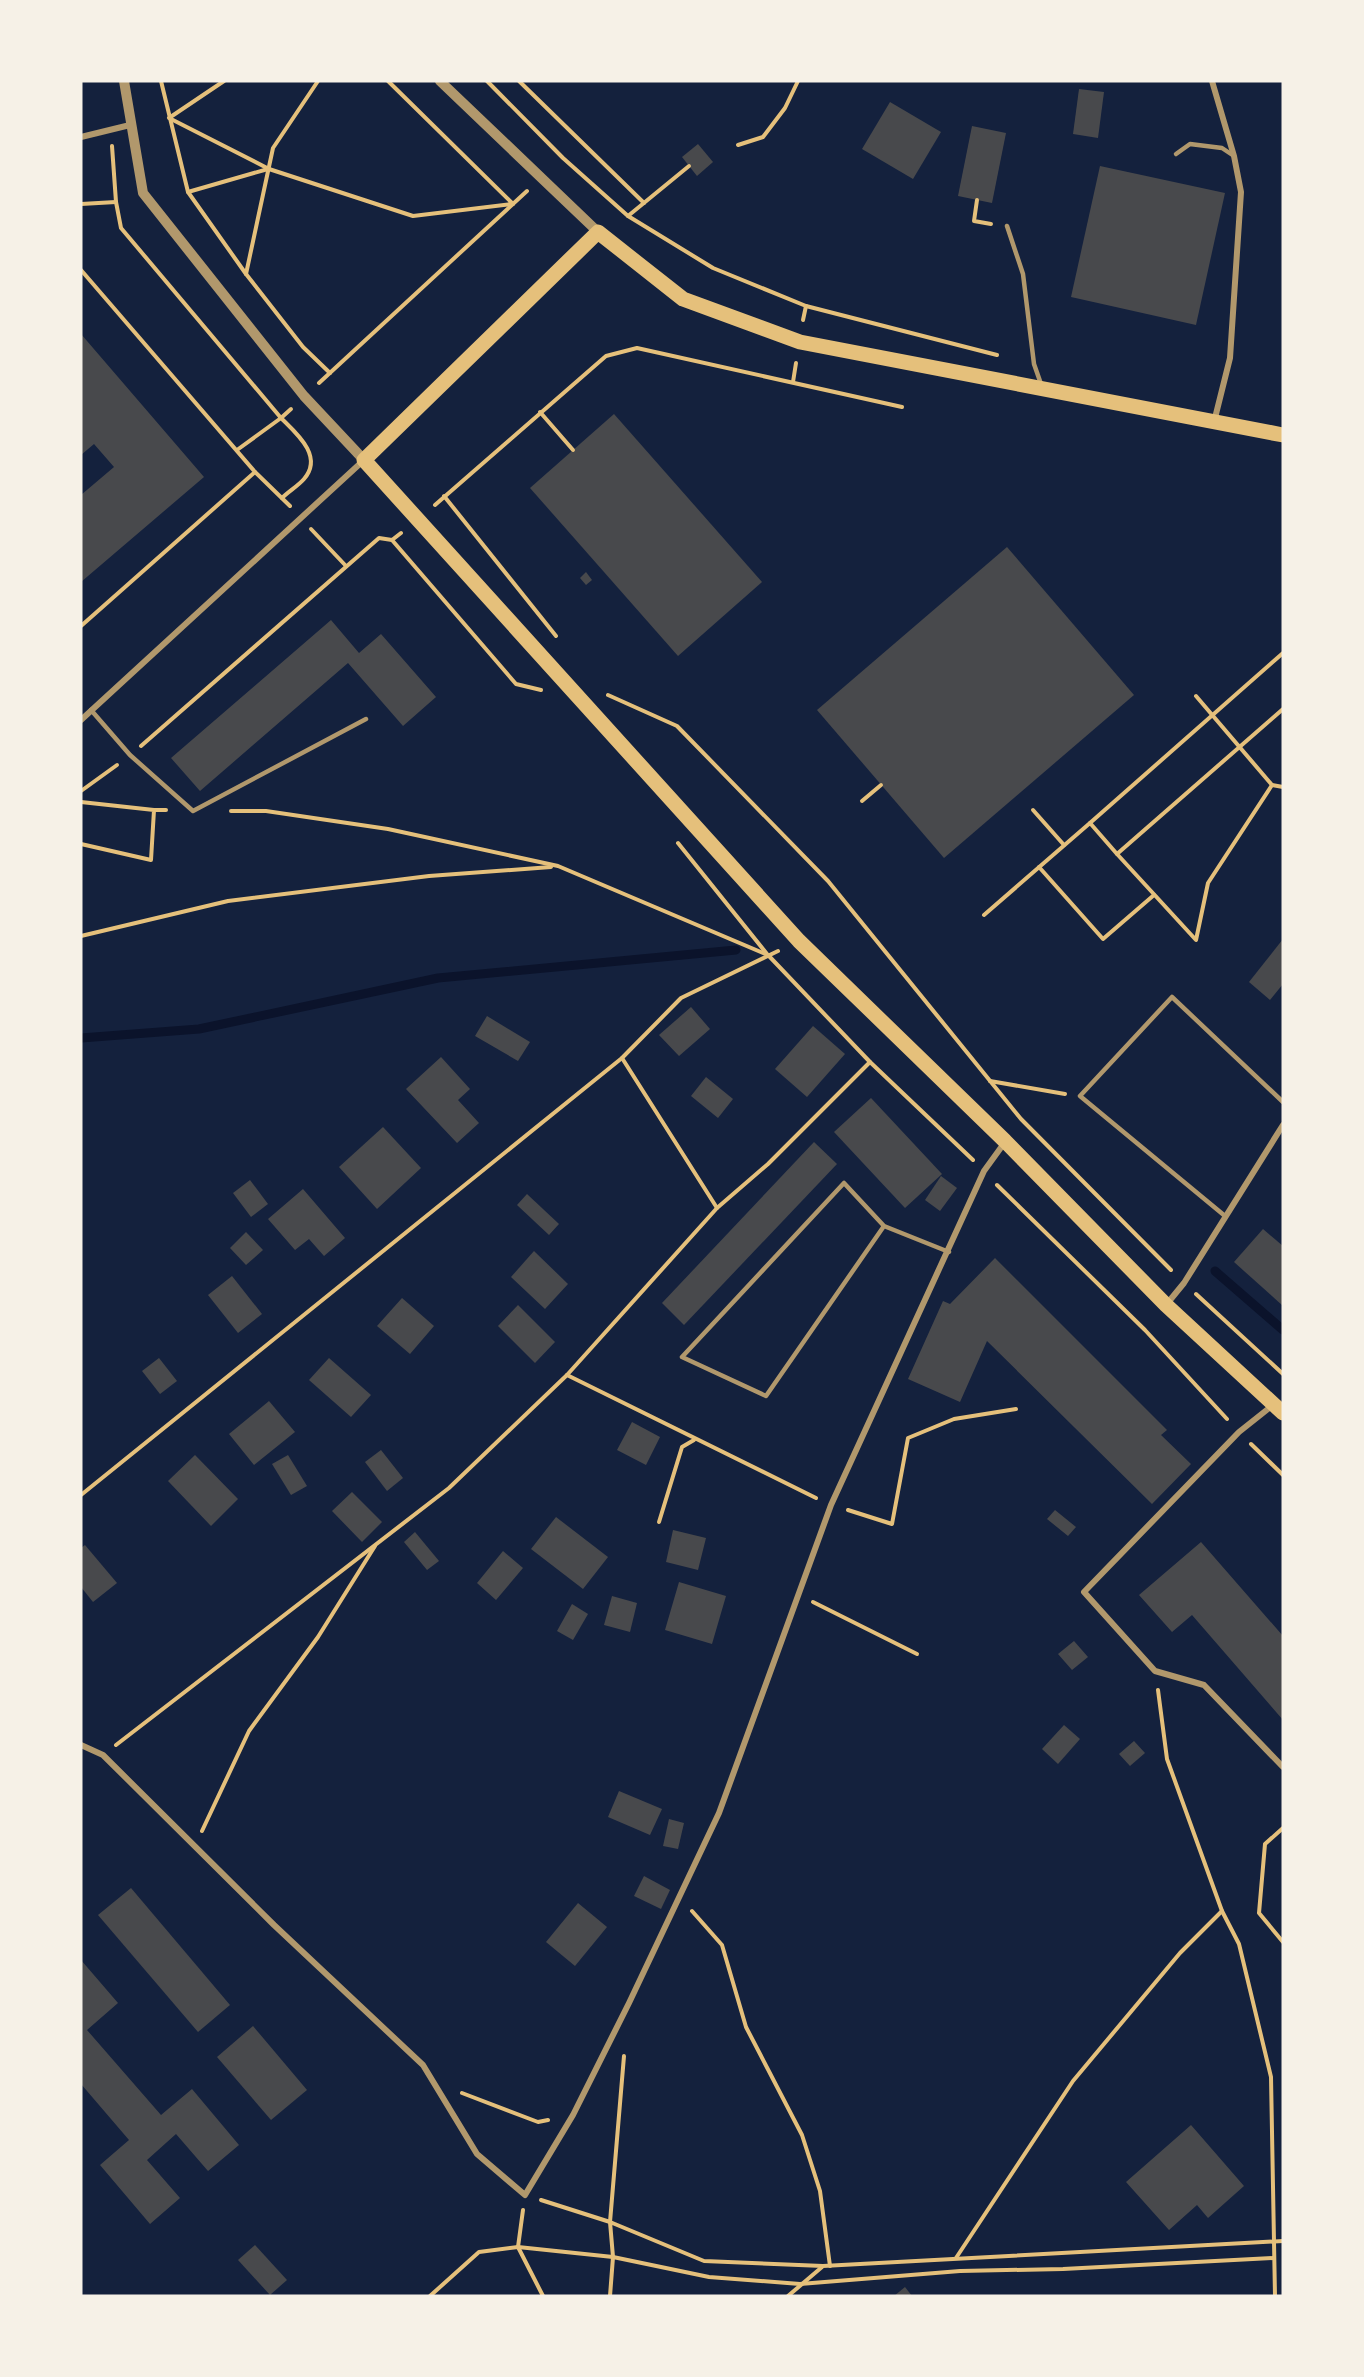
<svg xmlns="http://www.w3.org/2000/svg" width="1364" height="2377" viewBox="0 0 1364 2377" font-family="Commissioner,sans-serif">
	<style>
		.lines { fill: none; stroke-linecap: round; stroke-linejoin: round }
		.stream { stroke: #0b132b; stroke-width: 9 }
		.building { fill: #48494c }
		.path { stroke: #e5c07b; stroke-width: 4 }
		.service { stroke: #b1986c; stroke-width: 4.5 }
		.minor { stroke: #b1986c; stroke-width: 6 }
		.tertiary { stroke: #b1986c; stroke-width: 10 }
		.primary { stroke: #e5c07b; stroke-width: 15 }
	</style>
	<rect width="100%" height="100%" fill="#14213d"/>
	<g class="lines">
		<!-- stream -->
		<g class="stream">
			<path d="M 81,1038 L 199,1029 L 438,978 L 736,950"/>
			<path d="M 1215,1271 L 1283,1330"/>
		</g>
	</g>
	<!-- building -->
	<g class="building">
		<path d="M 1079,89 L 1104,92 L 1098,138 L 1073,134 Z"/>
		<path d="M 890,102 L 941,132 L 913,179 L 862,149 Z"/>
		<path d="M 972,126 L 1006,133 L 992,203 L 958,196 Z"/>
		<path d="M 698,144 L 713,162 L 697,176 L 682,157 Z"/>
		<path d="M 1100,166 L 1225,193 L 1196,325 L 1071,297 Z"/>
		<path d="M 81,334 L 204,477 L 81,582 L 81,495 L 114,467 L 94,444 L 81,455 Z"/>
		<path d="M 614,414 L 762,582 L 678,656 L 530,488 Z"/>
		<path d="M 1007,547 L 1134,695 L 944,858 L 817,710 Z"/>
		<path d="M 586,572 L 592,580 L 586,585 L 580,578 Z"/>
		<path d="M 331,620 L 359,653 L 381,634 L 436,697 L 403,726 L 348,663 L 200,791 L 171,758 Z"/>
		<path d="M 1283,939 L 1283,984 L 1270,1000 L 1249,982 Z"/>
		<path d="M 691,1007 L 710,1029 L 679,1056 L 659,1035 Z"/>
		<path d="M 487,1016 L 530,1042 L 518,1061 L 475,1036 Z"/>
		<path d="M 813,1026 L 845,1054 L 807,1097 L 775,1069 Z"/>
		<path d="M 441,1057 L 470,1089 L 458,1100 L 479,1123 L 457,1143 L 406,1089 Z"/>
		<path d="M 706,1077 L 733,1099 L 718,1118 L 691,1096 Z"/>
		<path d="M 871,1098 L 942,1174 L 905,1208 L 834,1132 Z"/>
		<path d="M 383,1127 L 421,1168 L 377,1209 L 339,1167 Z"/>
		<path d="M 814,1142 L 837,1164 L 684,1325 L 662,1303 Z"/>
		<path d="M 941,1176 L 957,1188 L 940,1211 L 925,1200 Z"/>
		<path d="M 250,1180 L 268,1204 L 251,1217 L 233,1193 Z"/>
		<path d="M 303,1189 L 345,1238 L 324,1256 L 309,1239 L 295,1250 L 268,1219 Z"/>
		<path d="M 527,1194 L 559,1224 L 549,1235 L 517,1205 Z"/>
		<path d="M 1263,1229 L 1283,1246 L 1283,1306 L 1234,1262 Z"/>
		<path d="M 246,1232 L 263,1250 L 246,1265 L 230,1248 Z"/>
		<path d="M 534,1251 L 568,1284 L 545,1309 L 511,1277 Z"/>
		<path d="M 995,1258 L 1167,1430 L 1161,1435 L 1191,1464 L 1152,1504 L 987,1341 L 960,1402 L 908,1379 L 943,1301 L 950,1304 Z"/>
		<path d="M 232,1276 L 262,1314 L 238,1333 L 208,1295 Z"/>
		<path d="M 402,1298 L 434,1326 L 410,1354 L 377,1326 Z"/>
		<path d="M 518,1305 L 555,1342 L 535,1363 L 498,1326 Z"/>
		<path d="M 159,1358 L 177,1381 L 160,1394 L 142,1371 Z"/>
		<path d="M 329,1358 L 371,1395 L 351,1417 L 309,1380 Z"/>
		<path d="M 269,1401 L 295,1432 L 254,1465 L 229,1434 Z"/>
		<path d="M 632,1422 L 660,1437 L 646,1465 L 617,1450 Z"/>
		<path d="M 381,1450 L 403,1478 L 387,1491 L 365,1462 Z"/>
		<path d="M 195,1455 L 238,1499 L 211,1526 L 168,1481 Z"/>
		<path d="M 288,1455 L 307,1486 L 291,1495 L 272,1464 Z"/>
		<path d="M 352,1492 L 382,1522 L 362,1542 L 332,1511 Z"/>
		<path d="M 1055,1510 L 1076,1527 L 1068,1536 L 1047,1519 Z"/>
		<path d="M 556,1517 L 608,1557 L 583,1589 L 531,1549 Z"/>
		<path d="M 673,1530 L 706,1538 L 698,1570 L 666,1562 Z"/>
		<path d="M 415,1532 L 439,1561 L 427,1570 L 404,1542 Z"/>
		<path d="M 1201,1542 L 1283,1636 L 1283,1720 L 1192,1615 L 1172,1632 L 1139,1595 Z"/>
		<path d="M 85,1545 L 117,1583 L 93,1602 L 81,1587 L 81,1548 Z"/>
		<path d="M 503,1551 L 523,1568 L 496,1600 L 477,1583 Z"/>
		<path d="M 679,1582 L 726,1596 L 712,1644 L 665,1630 Z"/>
		<path d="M 612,1596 L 637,1603 L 630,1632 L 604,1625 Z"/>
		<path d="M 572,1604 L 588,1614 L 573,1640 L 557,1631 Z"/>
		<path d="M 1074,1641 L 1088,1657 L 1072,1670 L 1058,1654 Z"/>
		<path d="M 1064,1725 L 1080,1739 L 1058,1764 L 1042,1749 Z"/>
		<path d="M 1134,1741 L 1145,1753 L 1130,1766 L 1119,1754 Z"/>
		<path d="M 619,1791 L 662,1809 L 650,1835 L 608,1817 Z"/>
		<path d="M 669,1819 L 684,1823 L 678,1849 L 663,1846 Z"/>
		<path d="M 644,1876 L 670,1890 L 661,1909 L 634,1896 Z"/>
		<path d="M 131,1888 L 230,2005 L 198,2032 L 98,1915 Z"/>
		<path d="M 578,1903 L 607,1927 L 575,1966 L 546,1942 Z"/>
		<path d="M 81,1960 L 118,2003 L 87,2030 L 161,2115 L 192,2089 L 239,2145 L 208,2171 L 176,2134 L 147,2160 L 180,2198 L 150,2224 L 100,2165 L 129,2140 L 81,2084 Z"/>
		<path d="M 253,2026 L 307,2090 L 271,2120 L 217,2057 Z"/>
		<path d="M 1191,2125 L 1244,2186 L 1208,2218 L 1197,2205 L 1169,2230 L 1126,2182 Z"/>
		<path d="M 255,2245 L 287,2280 L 270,2295 L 238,2260 Z"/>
		<path d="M 905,2287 L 912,2296 L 894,2296 Z"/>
	</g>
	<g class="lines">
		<!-- path -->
		<g class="path">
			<path d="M 161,81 L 188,192 L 246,274 L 303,347 L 330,373"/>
			<path d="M 224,81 L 169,118 L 269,169 L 413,216 L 513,204 L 388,81"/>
			<path d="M 487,81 L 563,158 L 628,216 L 713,268 L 806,306 L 997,355"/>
			<path d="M 519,81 L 644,203"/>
			<path d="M 738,145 L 763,137 L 785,108 L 798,81"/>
			<path d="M 112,146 L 116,202 L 121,228 L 281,418 L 237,450"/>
			<path d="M 188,192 L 268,169"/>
			<path d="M 977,200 L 974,221 L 991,224"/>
			<path d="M 81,204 L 116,202"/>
			<path d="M 628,216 L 689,166"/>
			<path d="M 81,270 L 255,472 L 81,626"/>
			<path d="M 246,274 L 273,148 L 318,81"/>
			<path d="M 803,320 L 806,306"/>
			<path d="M 793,382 L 796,363"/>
			<path d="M 319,383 L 527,191"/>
			<path d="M 540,412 L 573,450"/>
			<path d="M 255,472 L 290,506"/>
			<path d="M 444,496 L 556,636"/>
			<path d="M 282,498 C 289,491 298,486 304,479 C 324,456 296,433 281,418 L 291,409"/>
			<path d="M 435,505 L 606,356 L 637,348 L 902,407"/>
			<path d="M 311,529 L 346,566"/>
			<path d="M 392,540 L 516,684 L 541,690"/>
			<path d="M 608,695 L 677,726 L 828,881 L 1021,1119 L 1171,1270"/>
			<path d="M 1196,696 L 1272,785 L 1283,787"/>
			<path d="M 141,746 L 379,538 L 392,540 L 401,533"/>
			<path d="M 81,791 L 117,765"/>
			<path d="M 862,801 L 881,785"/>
			<path d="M 81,802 L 154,810 L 151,860 L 81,844"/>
			<path d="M 154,810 L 166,810"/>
			<path d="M 1033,810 L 1064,845"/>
			<path d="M 231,811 L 266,811 L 388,829 L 558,866 L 768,955 L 870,1062 L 973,1160"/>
			<path d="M 1090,823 L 1283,653"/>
			<path d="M 678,843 L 767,954"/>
			<path d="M 1117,854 L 1196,940 L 1208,883 L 1272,785"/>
			<path d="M 1039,867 L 1103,939 L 1154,895"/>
			<path d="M 984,915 L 1090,823 L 1117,854 L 1283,709"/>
			<path d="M 81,936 L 228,901 L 429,876 L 551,867"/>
			<path d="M 622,1058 L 717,1208"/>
			<path d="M 990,1081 L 1065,1094"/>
			<path d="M 997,1185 L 1145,1330 L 1227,1419"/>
			<path d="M 1196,1294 L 1283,1374"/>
			<path d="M 567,1375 L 816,1498"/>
			<path d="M 1251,1444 L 1283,1475"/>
			<path d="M 81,1495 L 622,1058 L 681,998 L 778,951"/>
			<path d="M 848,1510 L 892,1524 L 908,1438 L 954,1419 L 1016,1409"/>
			<path d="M 659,1522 L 682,1447 L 694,1440"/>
			<path d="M 813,1602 L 917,1654"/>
			<path d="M 1158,1690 L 1167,1759 L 1222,1911 L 1239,1944 L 1271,2077 L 1275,2296"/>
			<path d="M 116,1745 L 449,1488 L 567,1375 L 717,1208 L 768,1164 L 870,1062"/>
			<path d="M 1283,1828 L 1265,1844 L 1259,1913 L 1283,1942"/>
			<path d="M 202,1831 L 249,1731 L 318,1637 L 375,1546"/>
			<path d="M 692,1911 L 722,1945 L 746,2027 L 802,2135 L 820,2191 L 830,2266"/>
			<path d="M 462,2093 L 538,2122 L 548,2120"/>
			<path d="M 541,2200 L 610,2222 L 624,2056"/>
			<path d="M 523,2210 L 518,2247 L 543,2296"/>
			<path d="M 956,2258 L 1073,2081 L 1180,1953 L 1222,1911"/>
			<path d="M 430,2296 L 479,2252 L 518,2247 L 613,2257 L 709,2277 L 800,2284 L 960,2271 L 1063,2269 L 1273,2258"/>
			<path d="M 610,2296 L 613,2257 L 610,2222 L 704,2261 L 823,2266 L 1283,2241"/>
			<path d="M 788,2296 L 822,2267"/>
		</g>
		<!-- service -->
		<g class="service">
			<path d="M 1176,154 L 1190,144 L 1222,148 L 1234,156"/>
			<path d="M 1007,226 L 1023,274 L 1034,364 L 1041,384"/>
			<path d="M 91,710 L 130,755 L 193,811 L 366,719"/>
			<path d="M 1225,1216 L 1080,1096 L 1172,997 L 1283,1102"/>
			<path d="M 884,1226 L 844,1183 L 682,1357 L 766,1396 L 884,1226 L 949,1252"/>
		</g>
		<!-- minor -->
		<g class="minor">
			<path d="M 1212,81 L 1234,156 L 1241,192 L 1230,358 L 1214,422"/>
			<path d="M 81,137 L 130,125"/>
			<path d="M 81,720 L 364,460"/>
			<path d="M 1166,1305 L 1184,1283 L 1283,1125"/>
			<path d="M 1273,1405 L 1239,1432 L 1084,1592 L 1155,1671 L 1204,1685 L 1283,1767"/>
			<path d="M 81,1745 L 103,1755 L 274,1925 L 423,2065 L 477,2154 L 525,2195 L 573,2115 L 629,2003 L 719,1813 L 831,1505 L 984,1171 L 1005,1142"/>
		</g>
		<!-- tertiary -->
		<g class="tertiary">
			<path d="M 124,81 L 143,193 L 304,396 L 364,460"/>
			<path d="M 440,81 L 598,232"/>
		</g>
		<!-- primary -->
		<path class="primary" d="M 1283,435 L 800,342 L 683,299 L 598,232 L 364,460 L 799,941 L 1005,1141 L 1166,1305 L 1283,1413"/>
	</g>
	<!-- border -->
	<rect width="1364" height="2377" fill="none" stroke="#f6f1e7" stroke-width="165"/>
</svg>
